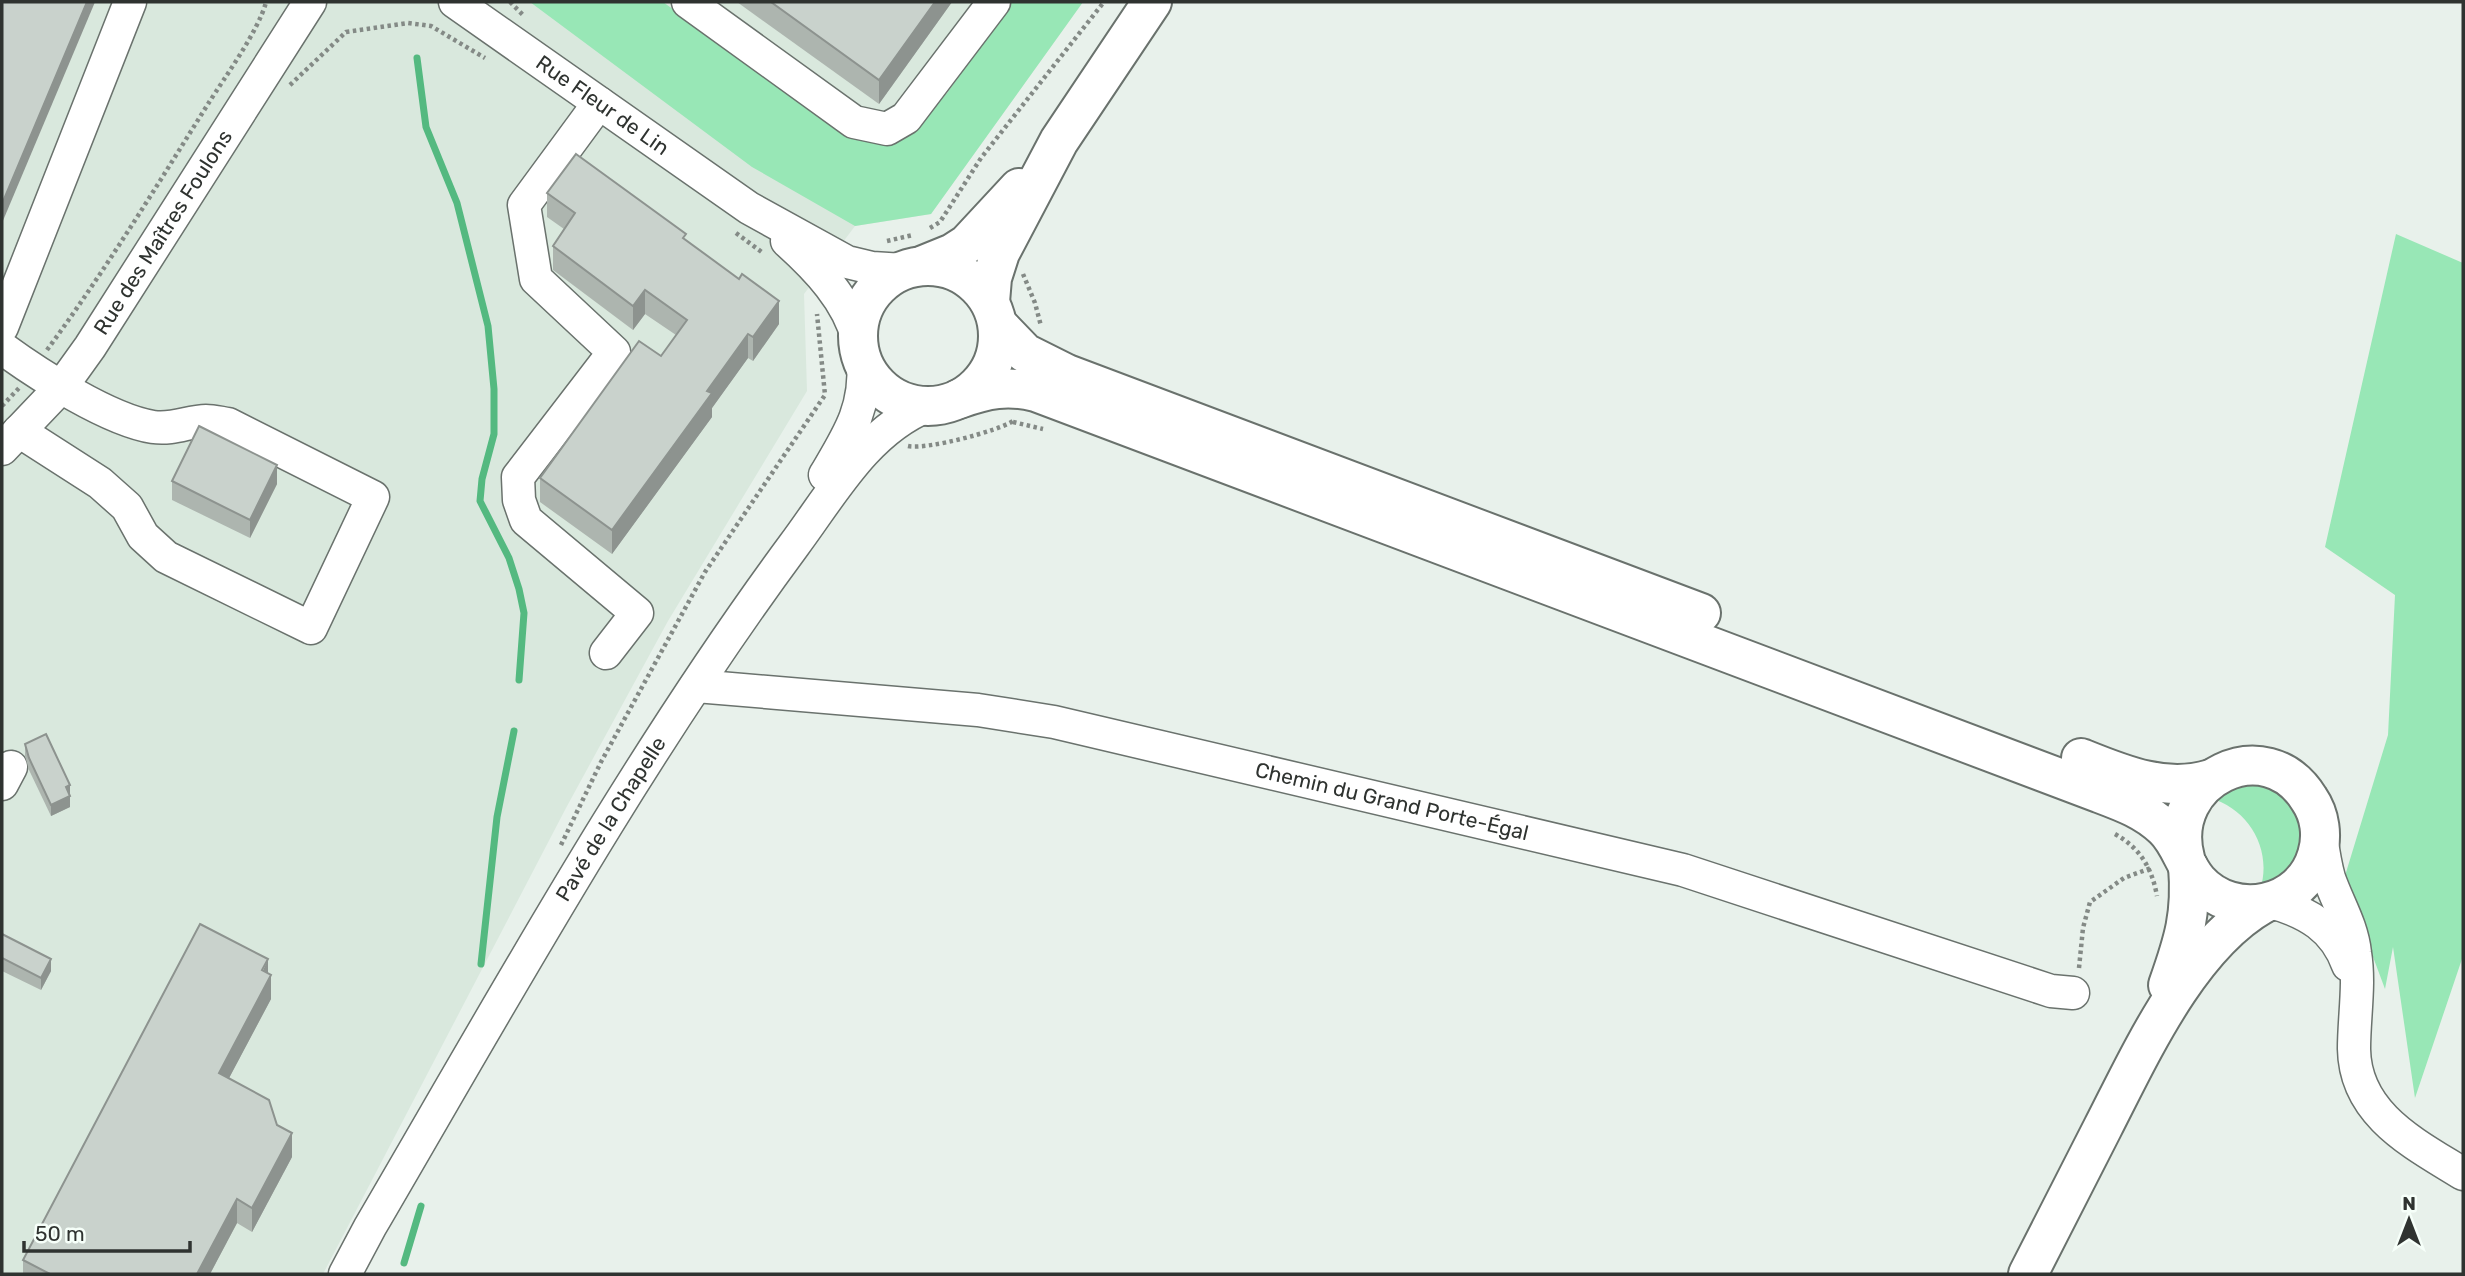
<svg xmlns="http://www.w3.org/2000/svg" width="2465" height="1276" viewBox="0 0 2465 1276" font-family="Rubik,sans-serif">
	<style>
		.built { fill: #d9e8dd }
		.green { fill: #98e7b6 }
		.lines { fill: none; stroke-linecap: round; stroke-linejoin: round }
		.stream { stroke: #54b980; stroke-width: 7 }
		.minor-casing { stroke: #6a726d; stroke-width: 35 }
		.major-casing { stroke: #6a726d; stroke-width: 42 }
		.path { stroke: #848a86; stroke-width: 4.5; stroke-dasharray: 3.5 3.5; stroke-linecap: butt }
		.minor { stroke: #fff; stroke-width: 32 }
		.major { stroke: #fff; stroke-width: 38 }
		.wall { fill: #adb5af }
		.shaded-wall { fill: #8d938f }
		.building { fill: #c9d2cc; stroke: #8d938f; stroke-width: 2 }
		.labels { text-anchor: middle; stroke-width: 5; stroke-linejoin: round; paint-order: stroke }
		.street-label { font-size: 21px; fill: #2f3330; stroke: #f6fff9 }
	</style>
	<rect width="100%" height="100%" fill="#e8f1eb"/>
	<!-- built -->
	<path class="built" d="M 2,2 L 1083,2 L 931,214 L 855,226 L 804,294 L 807,391 L 668,621 L 566,808 L 323,1274 L 2,1274 Z"/>
	<!-- green -->
	<g class="green">
		<path d="M 530,2 L 663,2 L 817,114 L 909,128 L 947,93 L 1012,2 L 1083,2 L 931,214 L 855,226 L 752,167 Z"/>
		<path d="M 2396,234 L 2463,263 L 2463,956 L 2415,1098 L 2393,947 L 2385,989 L 2344,879 L 2388,735 L 2395,595 L 2325,547 Z"/>
		<path d="M 2254,781 L 2287,795 L 2304,827 L 2298,862 L 2260,890 C 2273,850 2249,809 2210,798 Z"/>
	</g>
	<g class="lines">
		<!-- stream -->
		<g class="stream">
			<path d="M 417,58 L 426,127 L 457,203 L 488,326 L 494,389 L 494,434 L 482,479 L 480,501 L 509,558 L 519,589 L 524,613 L 519,680"/>
			<path d="M 481,964 L 497,817 L 514,731"/>
			<path d="M 404,1263 L 421,1206"/>
		</g>
		<!-- minor casing -->
		<g class="minor-casing">
			<g id="minor">
				<path id="s1" d="M 455,2 L 749,208 L 847,262 L 872,268 L 904,270"/>
				<path d="M 688,2 L 854,122 L 887,129 L 906,118 L 994,2"/>
				<path d="M 599,103 L 524,205 L 536,279 L 614,352 L 518,477 L 519,500 L 526,520 L 637,613 L 606,653"/>
				<path d="M 787,241 C 817,268 848,300 858,340"/>
				<path d="M 2,327 L 130,2"/>
				<path d="M 2,348 C 39,375 109,420 153,427 C 174,430 189,421 206,421 C 213,421 221,423 228,424 L 373,497 L 311,628 L 166,557 L 143,536 L 127,507 L 100,483 L 19,431"/>
				<path id="s2" d="M 2,449 L 62,386 L 90,347 L 310,2"/>
				<path d="M 825,475 C 848,436 867,408 863,361"/>
				<path id="s3" d="M 696,686 L 978,710 L 1054,722 L 1683,870 L 2051,991 L 2073,993"/>
				<path d="M 2,784 L 11,767"/>
				<path d="M 2321,836 C 2323,850 2325,864 2329,878 C 2338,904 2352,925 2355,953 C 2360,984 2354,1017 2354,1049 C 2355,1115 2415,1144 2463,1174"/>
				<path d="M 2271,902 C 2307,912 2335,928 2348,965"/>
				<path id="s4" d="M 345,1274 L 370,1227 C 505,996 635,760 794,545 C 832,494 866,431 927,406"/>
			</g>
		</g>
		<!-- major casing -->
		<g class="major-casing">
			<g id="major">
				<path d="M 921,266 L 953,253 L 967,244 L 1019,188"/>
				<circle cx="928" cy="336" r="70"/>
				<path d="M 990,302 L 992,278 L 1000,253 L 1059,141 L 1152,2"/>
				<path d="M 998,325 L 1025,353 L 1067,374 L 1701,613"/>
				<path d="M 959,399 C 987,389 1007,385 1036,392 L 2099,793 C 2123,802 2145,810 2164,828 C 2180,843 2184,865 2198,881 C 2234,921 2302,907 2317,855 C 2323,836 2320,815 2309,799 C 2266,729 2164,779 2185,858"/>
				<path d="M 2081,758 C 2123,775 2166,793 2211,779"/>
				<path d="M 2168,985 C 2184,940 2192,914 2188,866"/>
				<path d="M 2028,1274 C 2053,1225 2078,1176 2103,1127 C 2141,1053 2189,946 2263,904"/>
			</g>
		</g>
		<!-- path -->
		<g class="path">
			<path d="M 510,2 L 524,16"/>
			<path d="M 290,85 L 346,32 L 408,23 L 431,26 L 485,58"/>
			<path d="M 930,228 L 940,222 L 981,158 L 1104,2"/>
			<path d="M 736,233 L 763,253"/>
			<path d="M 887,241 L 913,235"/>
			<path d="M 1023,274 L 1035,303 L 1041,326"/>
			<path d="M 47,350 C 105,271 156,187 208,104 C 225,77 259,30 266,2"/>
			<path d="M 2,406 L 19,388"/>
			<path d="M 1013,422 L 1043,429"/>
			<path d="M 908,446 C 927,450 998,431 1013,421"/>
			<path d="M 2115,834 C 2140,848 2152,868 2157,896"/>
			<path d="M 561,845 L 601,762 L 705,572 L 825,395 L 817,314"/>
			<path d="M 2079,968 L 2083,928 L 2090,902 L 2124,878 L 2151,868"/>
		</g>
		<!-- minor -->
		<use href="#minor" class="minor"/>
		<!-- major -->
		<use href="#major" class="major"/>
	</g>
	<!-- wall -->
	<g class="wall">
		<path d="M 737,2 L 952,2 L 879,104 Z"/>
		<path d="M 547,193 L 686,240 L 779,324 L 753,361 L 748,358 L 712,408 L 712,417 L 612,554 L 540,502 L 540,478 L 661,356 L 676,335 L 645,314 L 633,330 L 553,270 L 553,246 L 564,229 L 547,217 Z"/>
		<path d="M 172,481 L 277,484 L 250,538 L 172,500 Z"/>
		<path d="M 25,744 L 70,796 L 70,807 L 51,816 L 29,770 L 25,756 Z"/>
		<path d="M 2,934 L 51,971 L 41,990 L 2,971 Z"/>
		<path d="M 268,973 L 271,999 L 229,1078 L 277,1125 L 292,1157 L 252,1232 L 237,1223 L 210,1274 L 23,1274 L 23,1260 Z"/>
	</g>
	<!-- shaded-wall -->
	<g class="shaded-wall">
		<path d="M 87,2 L 95,2 L 2,223 L 2,204 Z"/>
		<path d="M 935,2 L 952,2 L 879,104 L 879,80 Z"/>
		<path d="M 645,290 L 645,314 L 633,330 L 633,306 Z"/>
		<path d="M 779,301 L 779,324 L 753,361 L 753,337 Z"/>
		<path d="M 748,334 L 748,358 L 712,408 L 712,417 L 612,554 L 612,530 L 707,391 Z"/>
		<path d="M 277,465 L 277,484 L 250,538 L 250,520 Z"/>
		<path d="M 70,785 L 70,807 L 51,816 L 51,805 L 66,787 Z"/>
		<path d="M 51,959 L 51,971 L 41,990 L 41,978 Z"/>
		<path d="M 268,959 L 268,981 L 271,975 L 271,999 L 219,1097 L 219,1073 Z"/>
		<path d="M 292,1133 L 292,1157 L 252,1232 L 252,1208 Z"/>
		<path d="M 237,1199 L 237,1223 L 210,1274 L 197,1274 Z"/>
	</g>
	<!-- building -->
	<g class="building">
		<path d="M 2,2 L 87,2 L 2,204 Z"/>
		<path d="M 771,2 L 935,2 L 879,80 Z"/>
		<path d="M 576,154 L 686,234 L 683,238 L 739,279 L 742,274 L 779,301 L 753,337 L 748,334 L 707,391 L 712,393 L 612,530 L 540,478 L 639,341 L 661,356 L 687,320 L 645,290 L 633,306 L 553,246 L 575,213 L 547,193 Z"/>
		<path d="M 199,426 L 277,465 L 250,520 L 172,481 Z"/>
		<path d="M 46,734 L 70,785 L 66,787 L 70,796 L 51,805 L 29,758 L 25,744 Z"/>
		<path d="M 200,924 L 268,959 L 262,970 L 271,975 L 219,1073 L 269,1100 L 277,1125 L 292,1133 L 252,1208 L 237,1199 L 197,1274 L 50,1274 L 23,1260 Z"/>
		<path d="M 2,934 L 51,959 L 41,978 L 2,958 Z"/>
	</g>
	<g class="labels">
		<!-- street labels -->
		<g class="street-label">
			<text dy="7" stroke="none"><textPath href="#s1" startOffset="180">Rue Fleur de Lin</textPath></text>
			<text dy="7" stroke="none"><textPath href="#s2" startOffset="271">Rue des Maîtres Foulons</textPath></text>
			<text dy="7" stroke="none"><textPath href="#s3" startOffset="707">Chemin du Grand Porte-Égal</textPath></text>
			<text dy="7" stroke="none"><textPath href="#s4" startOffset="527">Pavé de la Chapelle</textPath></text>
		</g>
	</g>
	<!-- border -->
	<rect width="2465" height="1276" fill="none" stroke="#2f3330" stroke-width="7"/>
	<!-- north arrow -->
	<g transform="translate(2409 1220)" stroke="#f6fff9" stroke-width="5" paint-order="stroke">
	<path d="M0-5L12 26L0 18L-12 26Z" fill="#2f3330"/>
	<text y="-10" font-size="19" font-weight="bold" text-anchor="middle" fill="#2f3330">N</text>
	</g>
	<!-- scale -->
	<path d="M24 1241v10h166v-10" fill="none" stroke="#2f3330" stroke-width="3.5"/>
	<text x="35" y="1241" font-size="21" fill="#2f3330" stroke="#f6fff9" stroke-width="5" paint-order="stroke">50 m</text>
</svg>
